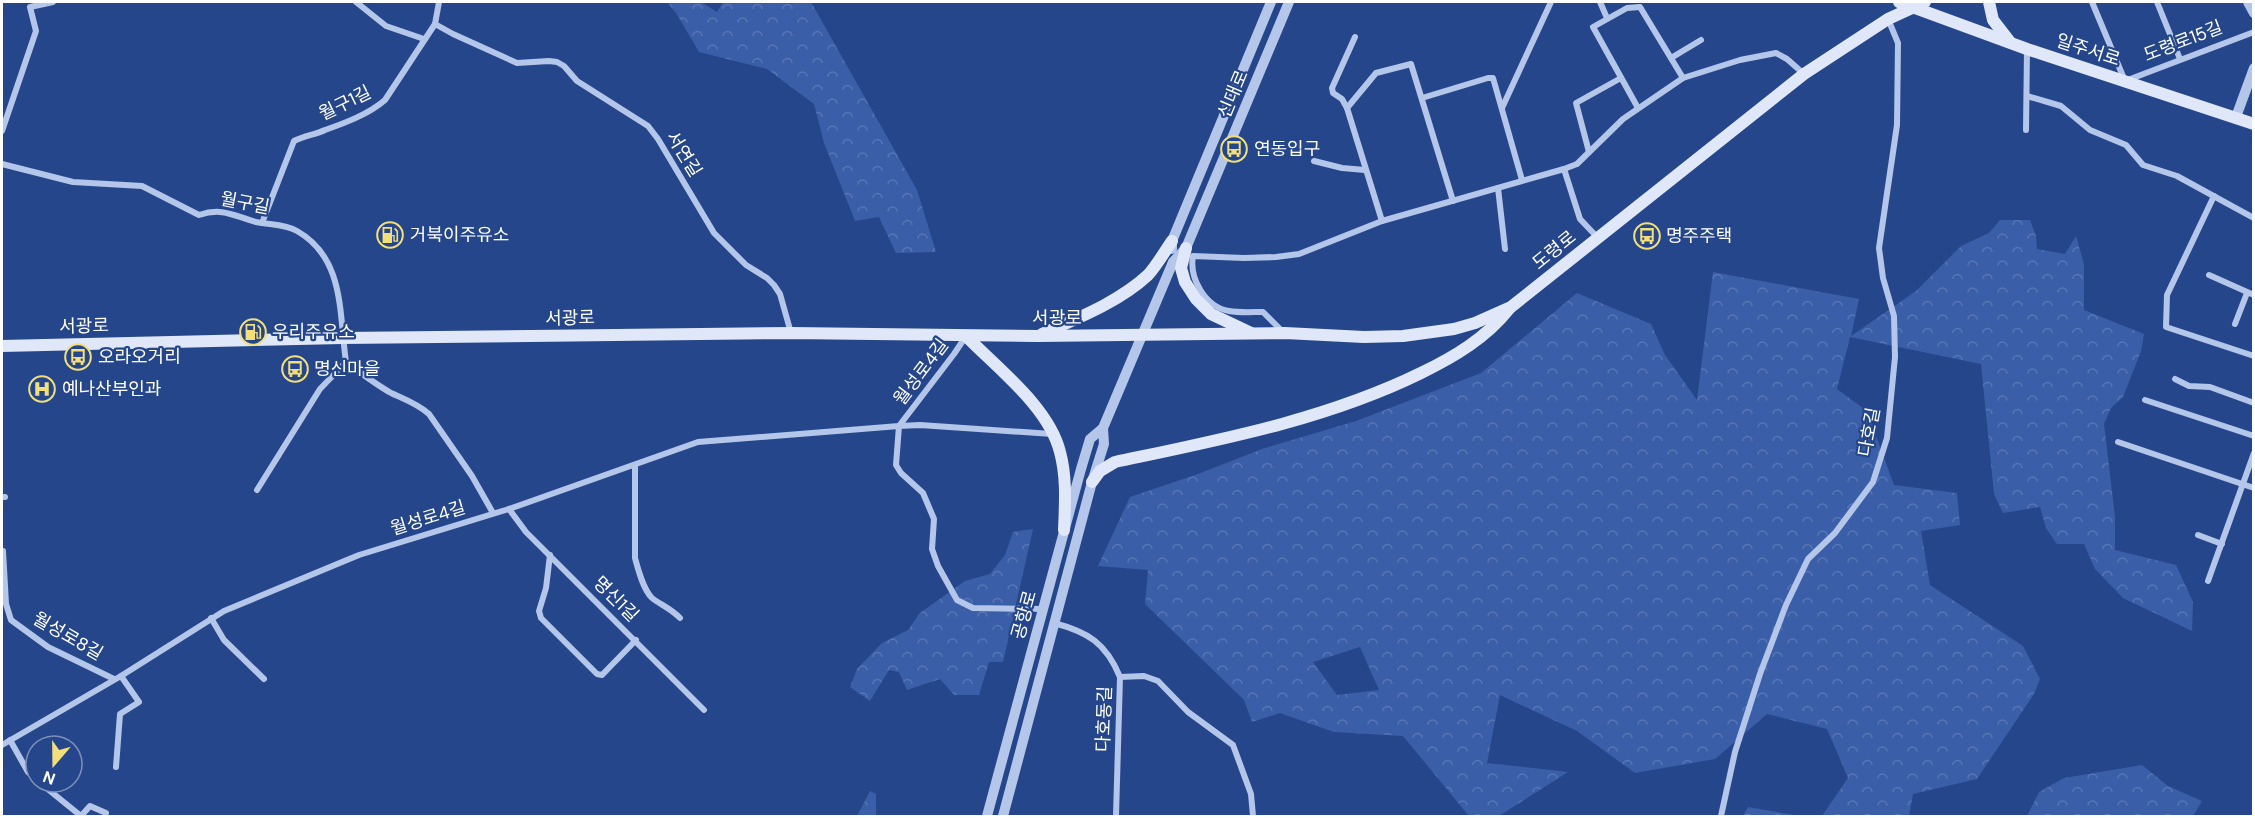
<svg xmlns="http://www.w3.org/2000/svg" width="2255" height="818" viewBox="0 0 2255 818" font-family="'DM Sans','Noto Sans KR',sans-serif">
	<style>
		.forest { fill: url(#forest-crowns); fill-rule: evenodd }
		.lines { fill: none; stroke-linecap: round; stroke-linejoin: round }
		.minor { stroke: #b4c6ea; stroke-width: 6 }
		.tertiary { stroke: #b4c6ea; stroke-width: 10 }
		.secondary { stroke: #dfe7f8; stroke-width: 12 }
		.labels { text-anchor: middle; stroke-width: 4.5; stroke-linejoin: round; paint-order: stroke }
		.street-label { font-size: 18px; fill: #fff; stroke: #26468b }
		.poi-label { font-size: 18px; fill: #fff; stroke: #26468b; text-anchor: start }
	</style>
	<defs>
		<pattern id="forest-crowns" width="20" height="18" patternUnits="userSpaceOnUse" patternTransform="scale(1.5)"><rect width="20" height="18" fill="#3b5ea8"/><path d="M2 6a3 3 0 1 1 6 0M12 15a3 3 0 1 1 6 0" fill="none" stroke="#5876b5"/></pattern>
	</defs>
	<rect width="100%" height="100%" fill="#26468b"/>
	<!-- forest -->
	<g class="forest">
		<path d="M 667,2 L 701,2 L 717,12 L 723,2 L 811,2 L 917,190 L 936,252 L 896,253 L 879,217 L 855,221 L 824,143 L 814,104 L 767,69 L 699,52 L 676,13 Z"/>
		<path d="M 2000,220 L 2030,220 L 2036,236 L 2037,249 L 2065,254 L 2076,236 L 2084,264 L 2084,310 L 2144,334 L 2141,351 L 2123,397 L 2111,408 L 2104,424 L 2115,517 L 2115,550 L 2176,565 L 2193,602 L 2192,631 L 2123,598 L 2095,569 L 2084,544 L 2057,544 L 2046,528 L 2040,507 L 2003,513 L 1994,494 L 1981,364 L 1850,337 L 1837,389 L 1867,411 L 1894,485 L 1957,493 L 1960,525 L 1921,531 L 1930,585 L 2023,646 L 2040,679 L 2034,694 L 1977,779 L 1913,794 L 1909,816 L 1822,816 L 1848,778 L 1827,729 L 1767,714 L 1715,759 L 1635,773 L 1577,731 L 1500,695 L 1487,763 L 1568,772 L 1499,816 L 1469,816 L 1403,736 L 1334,732 L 1280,713 L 1252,722 L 1244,700 L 1145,604 L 1148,570 L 1098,566 L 1130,497 L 1198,474 L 1262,449 L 1356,421 L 1481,373 L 1577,293 L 1651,324 L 1665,355 L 1697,400 L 1713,272 L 1859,299 L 1851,336 L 1916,291 L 1961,246 L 1989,233 ZM 1360,647 L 1379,690 L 1337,695 L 1313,662 Z"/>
		<path d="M 1033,529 L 1003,662 L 989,662 L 979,695 L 954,695 L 940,679 L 907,690 L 899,672 L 889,670 L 870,701 L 850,687 L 857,669 L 882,643 L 908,630 L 920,613 L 965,581 L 990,574 L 1005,555 L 1013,532 Z"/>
		<path d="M 2142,765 L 2168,786 L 2202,801 L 2193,816 L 2027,816 L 2039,792 L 2064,778 Z"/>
		<path d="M 870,791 L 876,794 L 876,816 L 857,816 Z"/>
		<path d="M 1748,807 L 1800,816 L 1743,816 Z"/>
	</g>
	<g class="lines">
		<!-- minor -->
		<g class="minor">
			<path d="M 356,2 L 386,26 L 424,39"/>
			<path d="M 1600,2 L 1607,18"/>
			<path d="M 2092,2 L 2125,81 L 2254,32"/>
			<path d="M 2157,2 L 2180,59"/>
			<path d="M 435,24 L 453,34 L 517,63 L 549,61 L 557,62 L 564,66 L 577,81 L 648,126 L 658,139 L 714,233 L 746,265 L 767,278 L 774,285 L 780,294 L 791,333"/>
			<path d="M 1355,37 L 1332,88 L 1333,93 L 1342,99 L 1347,108 L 1382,221"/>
			<path d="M 1671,58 L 1701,40"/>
			<path d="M 2027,96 L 2061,106 L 2090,130 L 2126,145 L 2143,165 L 2177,176 L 2254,218"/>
			<path d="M 1422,98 L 1488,78 L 1493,78 L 1522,180"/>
			<path d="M 1347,108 L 1376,73 L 1411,64 L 1453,201"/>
			<path d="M 1502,108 L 1551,2"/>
			<path d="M 1638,108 L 1593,27 L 1627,8 L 1640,7 L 1683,78"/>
			<path d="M 2026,130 L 2027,49"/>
			<path d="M 2,131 L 36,31 L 30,7 L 53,2"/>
			<path d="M 1589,152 L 1576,103 L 1621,78"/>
			<path d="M 1314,161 L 1342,168 L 1365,170"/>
			<path d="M 2,164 L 73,182 L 142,186 L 199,215 C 223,207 234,216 256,222 C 270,225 285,224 297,231 C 345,258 339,314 346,362 L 320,389 L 257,490"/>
			<path d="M 1564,169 L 1580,219 L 1598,238"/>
			<path d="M 1498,188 L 1505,249"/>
			<path d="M 2214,196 L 2167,295 L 2166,327 L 2254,356"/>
			<path d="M 262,223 L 294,141 C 305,135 315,135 325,130 C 345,123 369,114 385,100 L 435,24 L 439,2"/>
			<path d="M 2209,275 L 2254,295"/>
			<path d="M 2235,324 L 2247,293"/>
			<path d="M 1282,331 L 1263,312 C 1252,312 1240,313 1229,311 C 1205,307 1189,278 1193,256 L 1244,258 L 1276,257 L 1299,254 L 1382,221 L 1564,169 L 1577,164 L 1623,119 L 1683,78 L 1740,60 L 1776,53 L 1787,59 L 1804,74"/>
			<path d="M 346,362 C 361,373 375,384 391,393 C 404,399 418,404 429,414 L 472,476 L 493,513"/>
			<path d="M 2175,379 L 2189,386 L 2210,387 L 2254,403"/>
			<path d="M 2145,400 L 2254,436"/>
			<path d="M 2118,442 L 2254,488"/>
			<path d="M 635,465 L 635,558 C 638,569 643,589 652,598 C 661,605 670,608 680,618"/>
			<path d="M 2,497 L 5,497"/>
			<path d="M 509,509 L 526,532 L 704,710"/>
			<path d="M 2198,535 L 2222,544"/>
			<path d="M 3,551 L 6,604 L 11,620 L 48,647 L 114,679"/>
			<path d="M 550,555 L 546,588 L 539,611 L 541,618 L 597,674 L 602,675 L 636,640"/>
			<path d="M 2208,581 L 2254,453"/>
			<path d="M 1043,609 L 973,608 L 957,600 L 938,566 L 932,549 L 934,519 L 923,493 L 901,473 L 896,465 L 899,426 L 920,425 L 1052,434"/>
			<path d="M 211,618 L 224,640 L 264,679"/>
			<path d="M 1054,623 C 1088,632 1106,643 1120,677 L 1116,816"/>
			<path d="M 1120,677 L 1144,676 L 1158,681 L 1188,712 L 1233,745 L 1251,794 L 1253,816"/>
			<path d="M 10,740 L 28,772 L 36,779"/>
			<path d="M 2,745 L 121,676 L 224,611 L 359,555 L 509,509 L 698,442 L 899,426 L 954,354 L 966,336"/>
			<path d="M 116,767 L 120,714 L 139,702 L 121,676"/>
			<path d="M 39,782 L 81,816"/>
			<path d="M 81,816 L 90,806 L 106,813"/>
			<path d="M 1721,816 L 1735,752 L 1760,674 L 1786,605 L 1808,559 L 1835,533 L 1873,482 L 1887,438 L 1895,357 L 1894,316 L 1883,278 L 1879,248 L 1897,125 L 1898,43 L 1888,19"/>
		</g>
		<!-- tertiary -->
		<g class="tertiary">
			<path d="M 2248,2 L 2254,13"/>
			<path d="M 2236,117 L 2254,68"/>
			<path d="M 1172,249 L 1172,241 L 1271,2"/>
			<path d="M 987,816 L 1081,469 L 1090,439 L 1103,428"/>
			<path d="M 1003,816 L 1092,482 L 1104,444 L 1103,428 L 1173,262 L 1186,248 L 1289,2"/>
		</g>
		<!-- secondary -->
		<g class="secondary">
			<path d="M 1899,2 L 2027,49 L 2254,124"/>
			<path d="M 1989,2 L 1993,20 L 2010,42"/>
			<path d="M 1186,248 L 1181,268 L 1185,282 L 1196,299 L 1211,314 L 1251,333"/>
			<path d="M 1042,334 C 1078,318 1119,302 1148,275 C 1157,265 1165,251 1172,241"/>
			<path d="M 966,336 C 997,368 1049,407 1060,452 C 1067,478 1065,504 1064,530"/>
			<path d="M 2,346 L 342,338 L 791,333 L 1038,336 L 1285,333 L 1364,337 L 1403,336 L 1454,329 L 1475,323 L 1511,307 L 1804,74 L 1888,19 L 1925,2"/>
			<path d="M 1092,482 L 1100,471 L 1115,462 C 1219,440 1325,420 1421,373 C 1454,357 1486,338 1509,309"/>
		</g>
	</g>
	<!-- icons -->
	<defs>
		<g id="bus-ring" transform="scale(1.35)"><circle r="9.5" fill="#26468b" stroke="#f3df79" stroke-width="1.5"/><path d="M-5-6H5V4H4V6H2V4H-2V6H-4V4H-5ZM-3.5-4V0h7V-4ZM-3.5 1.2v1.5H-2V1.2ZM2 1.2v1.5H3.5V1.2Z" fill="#f3df79"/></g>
		<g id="fuel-ring" transform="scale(1.35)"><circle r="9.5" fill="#26468b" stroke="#f3df79" stroke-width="1.5"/><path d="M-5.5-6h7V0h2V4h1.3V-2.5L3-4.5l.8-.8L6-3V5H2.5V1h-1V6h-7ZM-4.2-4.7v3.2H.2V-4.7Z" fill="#f3df79"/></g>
		<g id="hospital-ring" transform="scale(1.35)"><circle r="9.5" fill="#26468b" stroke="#f3df79" stroke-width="1.5"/><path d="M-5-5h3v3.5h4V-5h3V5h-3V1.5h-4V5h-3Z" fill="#f3df79"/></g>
	</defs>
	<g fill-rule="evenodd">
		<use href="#bus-ring" x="1234" y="149"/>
		<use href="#fuel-ring" x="390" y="235"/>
		<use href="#bus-ring" x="1647" y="236"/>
		<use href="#fuel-ring" x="253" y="332"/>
		<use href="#bus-ring" x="78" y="357"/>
		<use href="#bus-ring" x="295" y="369"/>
		<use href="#hospital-ring" x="42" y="389"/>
	</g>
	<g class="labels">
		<!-- street labels -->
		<g class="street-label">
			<text transform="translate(2183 41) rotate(-21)" y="6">도령로15길</text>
			<text transform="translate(2088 50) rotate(18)" y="6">일주서로</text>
			<text transform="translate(1233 94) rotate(-67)" y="6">신대로</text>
			<text transform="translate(345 103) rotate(-26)" y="6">월구1길</text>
			<text transform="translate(684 154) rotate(58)" y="6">서연길</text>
			<text transform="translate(245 203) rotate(11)" y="6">월구길</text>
			<text transform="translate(1554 250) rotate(-39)" y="6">도령로</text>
			<text transform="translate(570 318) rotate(-1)" y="6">서광로</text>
			<text x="1057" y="324">서광로</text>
			<text transform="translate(84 326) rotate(-1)" y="6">서광로</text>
			<text transform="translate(921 372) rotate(-53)" y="6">월성로4길</text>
			<text transform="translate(1869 432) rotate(-79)" y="6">다호길</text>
			<text transform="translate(428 518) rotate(-17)" y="6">월성로4길</text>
			<text transform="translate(616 599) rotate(45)" y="6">명신1길</text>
			<text transform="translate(1024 615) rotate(-75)" y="6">공항로</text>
			<text transform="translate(68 636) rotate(30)" y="6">월성로8길</text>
			<text transform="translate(1104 719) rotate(-88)" y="6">다호동길</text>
		</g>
		<!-- poi labels -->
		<g class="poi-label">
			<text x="1254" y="155">연동입구</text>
			<text x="410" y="241">거북이주유소</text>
			<text x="1666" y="242">명주주택</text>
			<text x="272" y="338">우리주유소</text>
			<text x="98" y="363">오라오거리</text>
			<text x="314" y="375">명신마을</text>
			<text x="62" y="395">예나산부인과</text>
		</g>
	</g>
	<!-- border -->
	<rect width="2255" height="818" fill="none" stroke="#ffffff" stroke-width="6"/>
	<!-- north arrow -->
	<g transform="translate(54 764) rotate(200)"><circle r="28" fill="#26468b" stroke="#7d90b9" stroke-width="1.5"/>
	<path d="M0-4.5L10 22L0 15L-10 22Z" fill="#f3df79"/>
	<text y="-9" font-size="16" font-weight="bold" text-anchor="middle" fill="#ffffff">N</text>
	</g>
</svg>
